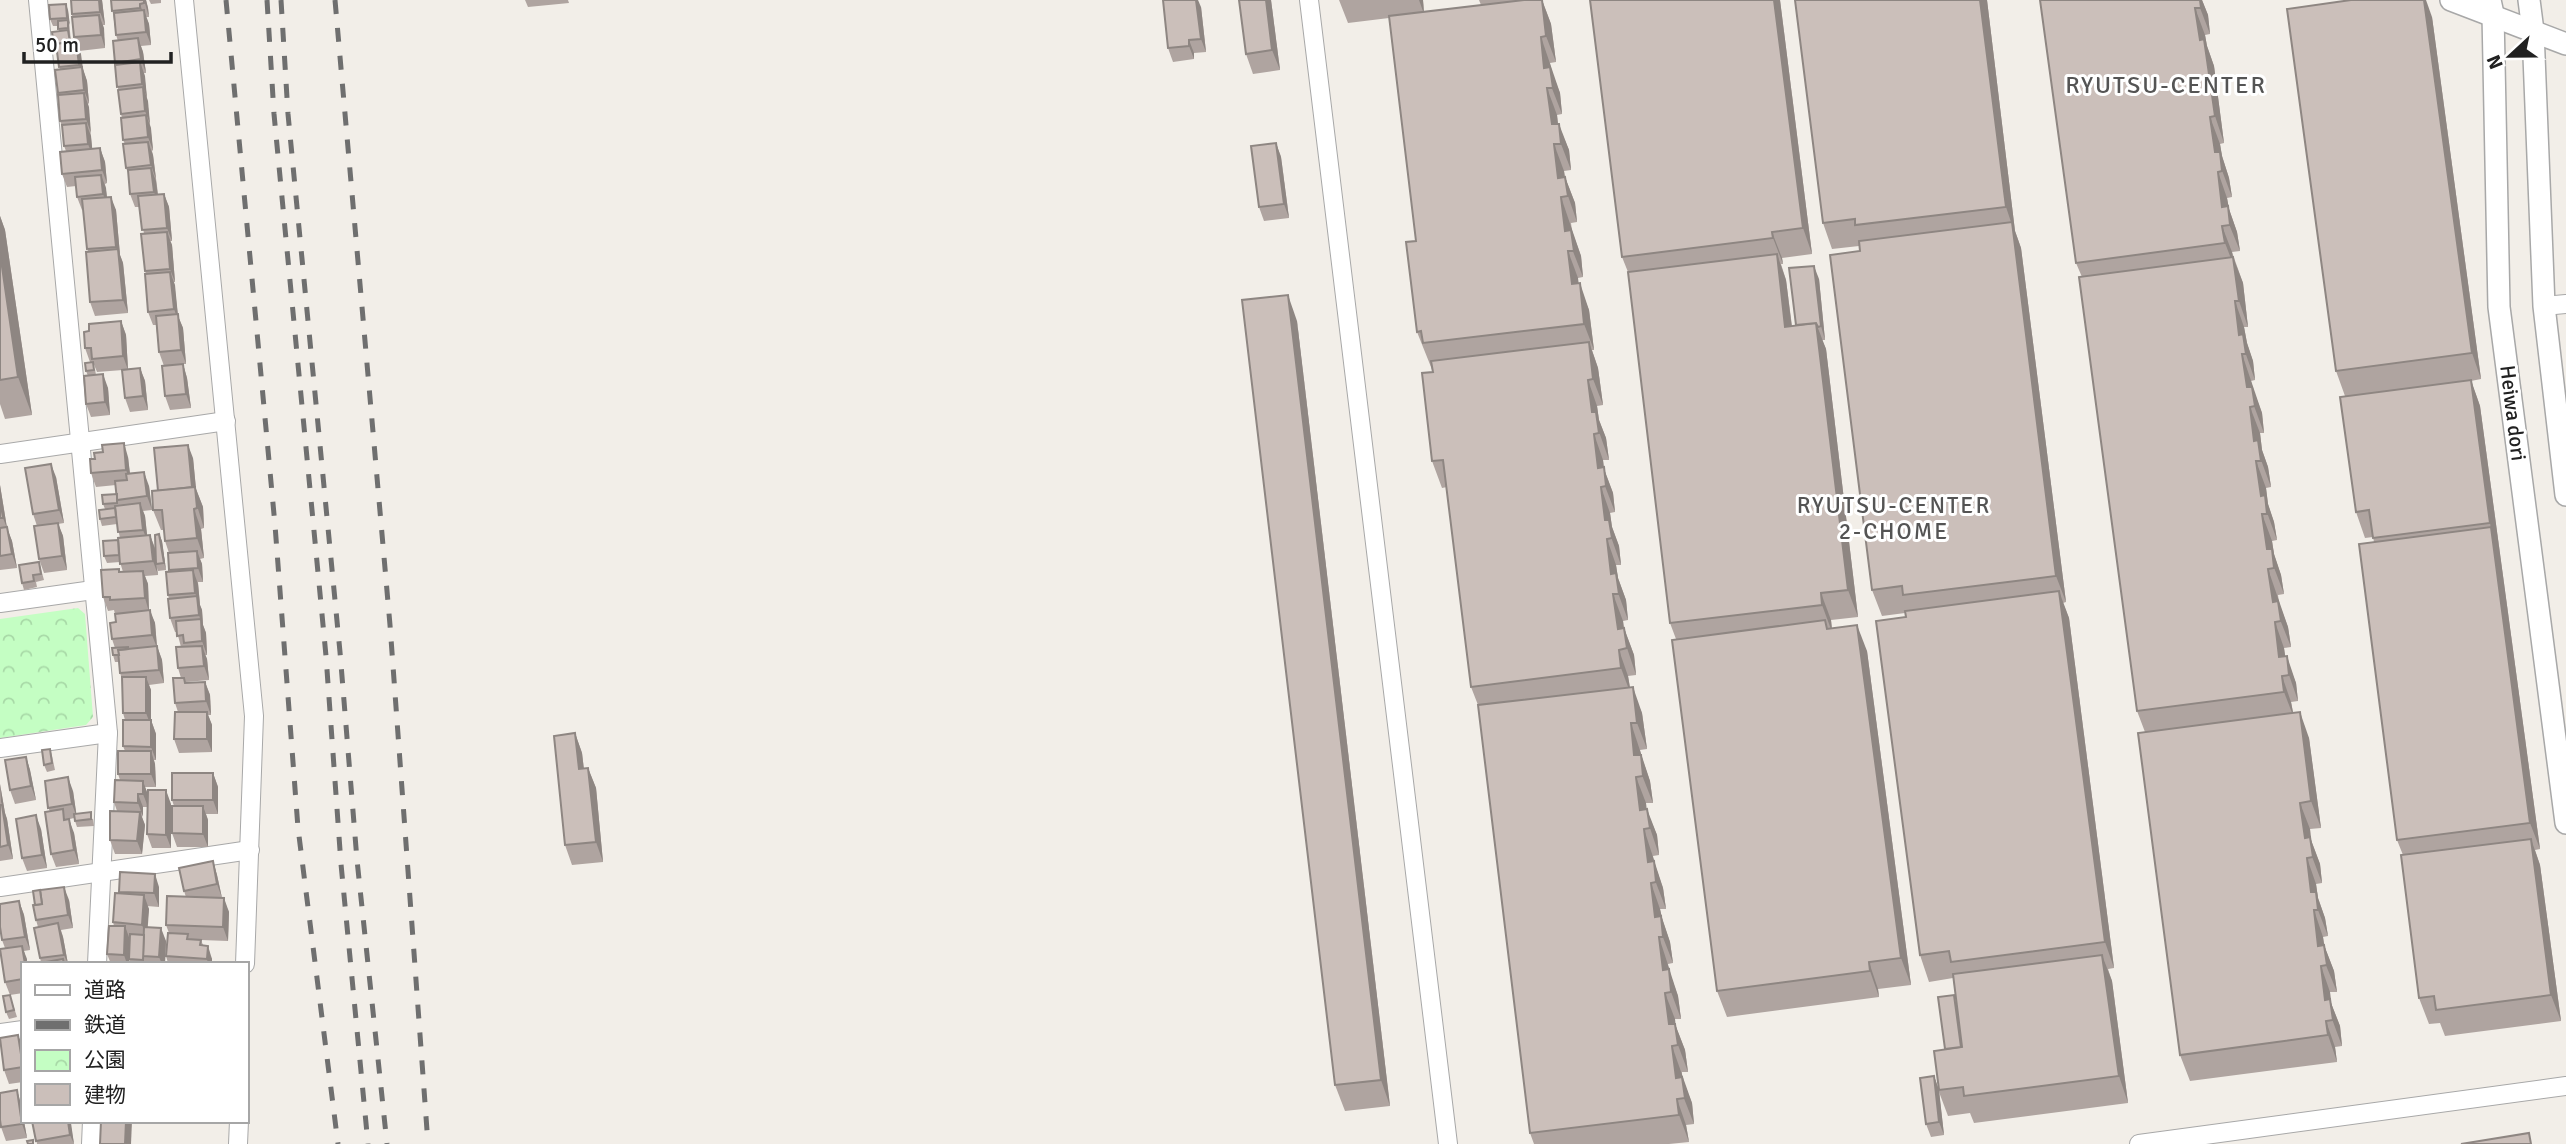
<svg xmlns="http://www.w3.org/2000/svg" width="2566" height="1144" viewBox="0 0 2566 1144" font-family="Signika,'Noto Sans JP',sans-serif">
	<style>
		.park { fill: url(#park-crowns) }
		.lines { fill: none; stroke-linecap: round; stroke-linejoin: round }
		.minor-casing { stroke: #a8a8a8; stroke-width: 20 }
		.tertiary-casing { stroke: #a8a8a8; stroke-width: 24 }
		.minor { stroke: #fff; stroke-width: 18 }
		.tertiary { stroke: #fff; stroke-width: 21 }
		.rail { stroke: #6f6f6f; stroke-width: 5; stroke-dasharray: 14 14; stroke-linecap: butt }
		.wall { fill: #afa4a0 }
		.shaded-wall { fill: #8e8682 }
		.building { fill: #cbbfba; stroke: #8e8682; stroke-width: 2 }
		.labels { text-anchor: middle; stroke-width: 6; stroke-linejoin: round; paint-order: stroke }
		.street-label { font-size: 21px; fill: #212121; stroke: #fff }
		.neighbourhood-label { font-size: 23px; letter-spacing: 2px; fill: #545454; stroke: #fff }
		.quarter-label { font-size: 24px; letter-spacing: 2px; fill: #545454; stroke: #fff }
	</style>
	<defs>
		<pattern id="park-crowns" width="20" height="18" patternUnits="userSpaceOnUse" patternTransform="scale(1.75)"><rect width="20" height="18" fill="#c4fec3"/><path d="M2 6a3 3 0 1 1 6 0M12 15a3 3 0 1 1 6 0" fill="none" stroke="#a8d9a7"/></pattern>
	</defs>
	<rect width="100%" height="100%" fill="#f2eee8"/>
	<!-- park -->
	<path class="park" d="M 78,608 L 85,614 L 93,717 L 86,725 L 0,738 L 0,619 Z"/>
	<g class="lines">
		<!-- minor casing -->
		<g class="minor-casing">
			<g id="minor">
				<path d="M 38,0 L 108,733 L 97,964"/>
				<path d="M 184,0 L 254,716 L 245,964"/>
				<path d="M 1309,0 L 1448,1144"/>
				<path d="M 2544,306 L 2566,304"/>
				<path d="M 0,454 L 226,421"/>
				<path d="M 0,603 L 93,590"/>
				<path d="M 0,748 L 108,733"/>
				<path d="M 0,887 L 250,850"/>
				<path d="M 0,1033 L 23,1030"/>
				<path d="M 91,1144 L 92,1121"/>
				<path d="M 238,1144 L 239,1121"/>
				<path d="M 2139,1144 L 2566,1086"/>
			</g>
		</g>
		<!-- tertiary casing -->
		<g class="tertiary-casing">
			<g id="tertiary">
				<path d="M 2451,0 L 2566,44"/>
				<path d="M 2490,0 L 2493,14 L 2499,307 L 2566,823"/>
				<path d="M 2529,0 L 2533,31 L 2544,306 L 2566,495"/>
			</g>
		</g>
		<!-- minor -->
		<use href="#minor" class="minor"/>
		<!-- tertiary -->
		<use href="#tertiary" class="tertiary"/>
		<!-- rail -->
		<g class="rail">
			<path d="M 226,0 L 275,525 L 298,828 L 338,1144"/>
			<path d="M 267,0 L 274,114 L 326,656 L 341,864 L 368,1144"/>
			<path d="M 281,0 L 288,114 L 340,652 L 357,860 L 387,1144"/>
			<path d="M 335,0 L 390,625 L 428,1144"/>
		</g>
	</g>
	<!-- wall -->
	<g class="wall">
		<path d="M 102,0 L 105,25 L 103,25 L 105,48 L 79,51 L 83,69 L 87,81 L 89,103 L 88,104 L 92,149 L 100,148 L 105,162 L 107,183 L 105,184 L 107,197 L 116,210 L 120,255 L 123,263 L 128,313 L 95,316 L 90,302 L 88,252 L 83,210 L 82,210 L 77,197 L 76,186 L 67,187 L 62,174 L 66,151 L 64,146 L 62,126 L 60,121 L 58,93 L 60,70 L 57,53 L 56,53 L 54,46 L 59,31 L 58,26 L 53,26 L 50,19 L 68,10 L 71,42 L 75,41 L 74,37 L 72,14 Z"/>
		<path d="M 111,0 L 146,0 L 148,8 L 149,17 L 146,17 L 149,24 L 151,45 L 141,46 L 143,52 L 146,73 L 144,73 L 153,150 L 152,151 L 153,155 L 158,194 L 164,194 L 169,207 L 172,241 L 170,241 L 172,245 L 175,282 L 174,282 L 178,316 L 183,328 L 186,364 L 183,364 L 187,378 L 191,408 L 170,410 L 165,396 L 164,366 L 159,352 L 156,325 L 153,325 L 148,312 L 146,274 L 145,271 L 144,234 L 140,207 L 135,207 L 130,194 L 129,175 L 126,168 L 125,144 L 123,140 L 122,118 L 121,114 L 115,63 L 118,41 L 116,35 Z"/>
		<path d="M 149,0 L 161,0 L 161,3 L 151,4 Z"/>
		<path d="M 525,0 L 568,0 L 569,3 L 528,7 Z"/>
		<path d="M 1239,0 L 1271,0 L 1280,70 L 1253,74 L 1246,54 Z"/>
		<path d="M 1339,0 L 1423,0 L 1424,12 L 1481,5 L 1479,0 L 1542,0 L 1551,24 L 1556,62 L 1550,63 L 1551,70 L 1560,93 L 1562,114 L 1557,115 L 1558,124 L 1569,150 L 1571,170 L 1564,171 L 1565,177 L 1575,203 L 1577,222 L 1571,223 L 1572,231 L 1581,256 L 1583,277 L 1578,278 L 1578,284 L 1589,310 L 1594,350 L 1592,350 L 1598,368 L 1603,405 L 1597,406 L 1599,420 L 1606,438 L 1609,460 L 1603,460 L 1604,469 L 1613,493 L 1615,512 L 1610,513 L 1612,527 L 1619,546 L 1621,565 L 1616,565 L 1618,578 L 1626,600 L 1628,620 L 1623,621 L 1624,628 L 1634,655 L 1636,675 L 1628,676 L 1630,687 L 1642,713 L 1647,749 L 1640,750 L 1641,755 L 1650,781 L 1653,803 L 1646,803 L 1646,809 L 1657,835 L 1659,855 L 1653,856 L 1654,862 L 1663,888 L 1666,909 L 1660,909 L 1662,918 L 1670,942 L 1673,963 L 1668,964 L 1669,971 L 1678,996 L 1681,1019 L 1675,1019 L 1675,1024 L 1685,1050 L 1688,1072 L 1682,1072 L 1682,1078 L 1692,1103 L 1694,1124 L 1686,1125 L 1689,1142 L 1669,1144 L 1534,1144 L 1530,1133 L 1478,705 L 1471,687 L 1447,487 L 1442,488 L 1432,461 L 1433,372 L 1417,332 L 1416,241 L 1389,18 L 1348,23 Z"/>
		<path d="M 1780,0 L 1812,254 L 1782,258 L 1783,264 L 1781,264 L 1786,280 L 1792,326 L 1796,325 L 1819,279 L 1825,340 L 1822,340 L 1826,349 L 1858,617 L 1831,620 L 1832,628 L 1867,651 L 1911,985 L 1878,989 L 1879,997 L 1727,1017 L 1717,991 L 1676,639 L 1670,623 L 1628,272 L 1622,257 Z"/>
		<path d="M 1987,0 L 2015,231 L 2021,248 L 2066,602 L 2063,603 L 2069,618 L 2114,968 L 2108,969 L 2112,981 L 2128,1103 L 1974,1123 L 1970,1113 L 1948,1116 L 1939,1092 L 1944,1135 L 1931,1137 L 1926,1124 L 1934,1076 L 1938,1087 L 1945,1049 L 1956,999 L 1953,978 L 1929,982 L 1920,955 L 1905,613 L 1882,616 L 1872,590 L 1859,246 L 1832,249 L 1823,223 Z"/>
		<path d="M 2040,0 L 2202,0 L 2208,15 L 2210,34 L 2205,35 L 2207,46 L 2214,66 L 2224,143 L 2220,144 L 2222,156 L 2229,178 L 2232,197 L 2227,198 L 2229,209 L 2237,232 L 2240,251 L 2232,252 L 2243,283 L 2248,327 L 2244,327 L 2247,343 L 2253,361 L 2255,380 L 2251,381 L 2253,389 L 2262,413 L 2264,433 L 2260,433 L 2262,450 L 2268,467 L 2271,487 L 2266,488 L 2268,504 L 2274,522 L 2277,540 L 2272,541 L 2274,554 L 2281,575 L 2284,594 L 2278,595 L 2279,603 L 2288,627 L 2291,647 L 2284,648 L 2285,656 L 2296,683 L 2298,701 L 2291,702 L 2293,712 L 2309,738 L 2321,828 L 2310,829 L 2311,840 L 2320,864 L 2322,883 L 2316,884 L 2318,898 L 2325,918 L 2328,936 L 2323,937 L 2324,945 L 2334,971 L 2337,992 L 2330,992 L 2331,1003 L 2340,1026 L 2342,1046 L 2335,1047 L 2337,1062 L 2190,1081 L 2180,1055 L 2145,732 L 2137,711 L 2082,277 L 2076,263 Z"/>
		<path d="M 1201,7 L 1206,52 L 1194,53 L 1194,59 L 1173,62 L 1168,48 Z"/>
		<path d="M 2432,17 L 2481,379 L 2471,381 L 2480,406 L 2540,849 L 2535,850 L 2540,865 L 2561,1021 L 2445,1036 L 2440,1023 L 2429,1024 L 2419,998 L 2403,855 L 2397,840 L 2374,542 L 2373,537 L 2365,538 L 2356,512 L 2345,396 L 2336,371 Z"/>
		<path d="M 1276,143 L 1281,157 L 1289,218 L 1264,221 L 1259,207 Z"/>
		<path d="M 0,216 L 5,230 L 32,415 L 5,419 L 0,404 Z"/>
		<path d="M 121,321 L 126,335 L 128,369 L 140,368 L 145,381 L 148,410 L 130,412 L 125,398 L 123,370 L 97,372 L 93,362 L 90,362 L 85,348 L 89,331 Z"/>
		<path d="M 1297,321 L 1390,1106 L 1345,1111 L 1335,1085 Z"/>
		<path d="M 95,369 L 96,375 L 108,388 L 110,415 L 91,417 L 86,404 L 88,376 L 86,371 Z"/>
		<path d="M 128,457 L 130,474 L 149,486 L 152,510 L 143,511 L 145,516 L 147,536 L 150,535 L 155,548 L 159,534 L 162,541 L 166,570 L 158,571 L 157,568 L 158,575 L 145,576 L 148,584 L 149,610 L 155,623 L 157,646 L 162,660 L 164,683 L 149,685 L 151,690 L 151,720 L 156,734 L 156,760 L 154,760 L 155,764 L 156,787 L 145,787 L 148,795 L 171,804 L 171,848 L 152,848 L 147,834 L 148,807 L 143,807 L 142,817 L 145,825 L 142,854 L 115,854 L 110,840 L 117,811 L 114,802 L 120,780 L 118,774 L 125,751 L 123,746 L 125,720 L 123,713 L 122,679 L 120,673 L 119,662 L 115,662 L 113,655 L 115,648 L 112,639 L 116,622 L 115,614 L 114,610 L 108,611 L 103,597 L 119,569 L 120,572 L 123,572 L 120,562 L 107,563 L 104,556 L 120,538 L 117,524 L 102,526 L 100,519 L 105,509 L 103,504 L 117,494 L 116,485 L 96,487 L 91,473 Z"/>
		<path d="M 193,458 L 196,489 L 203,507 L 204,528 L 201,529 L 204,558 L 200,559 L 202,564 L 203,582 L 198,582 L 200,605 L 202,610 L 203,625 L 206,633 L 207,655 L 205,655 L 207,659 L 209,680 L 186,682 L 186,683 L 205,682 L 210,695 L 211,715 L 208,715 L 212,725 L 212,752 L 179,753 L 174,739 L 178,712 L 175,703 L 181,678 L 178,668 L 181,647 L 177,632 L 175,632 L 170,618 L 169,599 L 168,595 L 170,572 L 169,553 L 165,541 L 164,530 L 161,530 L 153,510 L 158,491 Z"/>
		<path d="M 56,477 L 64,523 L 58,524 L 63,536 L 67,570 L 44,573 L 39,559 L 37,526 L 33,514 Z"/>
		<path d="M 0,485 L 7,528 L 12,541 L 17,568 L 0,570 Z"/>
		<path d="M 39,562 L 44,580 L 36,582 L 37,587 L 24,590 L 22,583 Z"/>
		<path d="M 575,733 L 582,753 L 584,769 L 588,768 L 596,788 L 603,862 L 572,865 L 565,845 Z"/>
		<path d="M 50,749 L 52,756 L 55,770 L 47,772 L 44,765 Z"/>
		<path d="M 26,757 L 30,770 L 36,800 L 15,804 L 10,790 Z"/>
		<path d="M 213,773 L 218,787 L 218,814 L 206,814 L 208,820 L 208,847 L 177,847 L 172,833 L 174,806 L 172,800 Z"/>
		<path d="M 0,784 L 5,813 L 7,819 L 13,859 L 0,861 Z"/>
		<path d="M 73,791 L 76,813 L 93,819 L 94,826 L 77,827 L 74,818 L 66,820 L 74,833 L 79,864 L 56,867 L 51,854 L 50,811 L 48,808 Z"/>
		<path d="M 41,829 L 47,868 L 27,871 L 22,858 Z"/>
		<path d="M 213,861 L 217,875 L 222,898 L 229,912 L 228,941 L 201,940 L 203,945 L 212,959 L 212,964 L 131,964 L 129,959 L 130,949 L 129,964 L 111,964 L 107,954 L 114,926 L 113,922 L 120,894 L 119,892 L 159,887 L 159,907 L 147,906 L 149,909 L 147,927 L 166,941 L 165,962 L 168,963 L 166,956 L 169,933 L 166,925 L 186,897 L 184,891 Z"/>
		<path d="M 69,900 L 73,928 L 61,930 L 63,937 L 68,964 L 40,964 L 41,962 L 40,958 L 38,927 L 36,920 Z"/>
		<path d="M 19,901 L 24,915 L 30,950 L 24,951 L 27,964 L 23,964 L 23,993 L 10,995 L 17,1017 L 9,1019 L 6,1012 L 10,995 L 5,982 L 5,948 L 2,940 Z"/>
		<path d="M 18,1035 L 23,1049 L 23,1082 L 9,1084 L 4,1070 Z"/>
		<path d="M 21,1104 L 23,1121 L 24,1121 L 27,1138 L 6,1141 L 1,1127 Z"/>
		<path d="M 32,1121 L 70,1121 L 74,1144 L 37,1144 Z"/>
	</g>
	<!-- shaded-wall -->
	<g class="shaded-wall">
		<path d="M 99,0 L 102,0 L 105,25 L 100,12 Z"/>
		<path d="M 144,0 L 146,0 L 148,8 L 149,17 Z"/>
		<path d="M 1196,0 L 1198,0 L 1201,7 L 1206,52 L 1201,39 Z"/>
		<path d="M 1266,0 L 1271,0 L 1280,70 L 1272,50 Z"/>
		<path d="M 1419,0 L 1423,0 L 1424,14 Z"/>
		<path d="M 1542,0 L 1551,24 L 1556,62 L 1546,36 Z"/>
		<path d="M 1774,0 L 1780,0 L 1812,254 L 1803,228 Z"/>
		<path d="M 1980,0 L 1987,0 L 2015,231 L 2021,248 L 2066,602 L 2056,576 L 2012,225 L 2006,207 Z"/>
		<path d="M 2197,0 L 2202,0 L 2208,15 L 2210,34 Z"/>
		<path d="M 2424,0 L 2426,0 L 2432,17 L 2481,379 L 2472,353 Z"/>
		<path d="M 66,4 L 68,10 L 70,25 L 67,18 Z"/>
		<path d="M 140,4 L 144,16 L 144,10 L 149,24 L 151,45 L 146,32 L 145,21 L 140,8 Z"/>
		<path d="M 2195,8 L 2205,35 L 2207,46 L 2214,66 L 2224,143 L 2215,116 L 2200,40 Z"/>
		<path d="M 99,15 L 104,28 L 105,48 L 101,35 Z"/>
		<path d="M 1541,37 L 1560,93 L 1562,114 L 1544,68 Z"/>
		<path d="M 138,38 L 143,52 L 146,73 L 141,59 Z"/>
		<path d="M 1189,40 L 1194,53 L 1194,59 L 1189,46 Z"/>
		<path d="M 76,41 L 81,54 L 83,69 L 87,81 L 89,103 L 84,90 L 83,76 L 79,65 Z"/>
		<path d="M 140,62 L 145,76 L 147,98 L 142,84 Z"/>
		<path d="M 143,87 L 148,101 L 150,124 L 145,111 Z"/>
		<path d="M 1547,88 L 1557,115 L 1560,144 L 1552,124 Z"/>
		<path d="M 84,93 L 89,107 L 91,133 L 86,119 Z"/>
		<path d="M 146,115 L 151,128 L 153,150 L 148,137 Z"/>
		<path d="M 2210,117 L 2220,144 L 2222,156 L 2229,178 L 2232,197 L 2215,152 Z"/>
		<path d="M 86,123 L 91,136 L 93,157 L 88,144 Z"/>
		<path d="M 1559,124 L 1569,150 L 1571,170 L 1561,144 Z"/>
		<path d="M 148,142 L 153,155 L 156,179 L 151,165 Z"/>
		<path d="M 1276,143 L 1281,157 L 1289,218 L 1284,204 Z"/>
		<path d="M 1554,144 L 1564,171 L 1567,196 L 1558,178 Z"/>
		<path d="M 100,148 L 105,162 L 107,183 L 102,170 Z"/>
		<path d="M 151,168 L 156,181 L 159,205 L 154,192 Z"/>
		<path d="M 2218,172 L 2227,198 L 2229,209 L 2237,232 L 2240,251 L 2222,207 Z"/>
		<path d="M 101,175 L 106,188 L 108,208 L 103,194 Z"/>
		<path d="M 1565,177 L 1575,203 L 1577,222 L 1568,196 Z"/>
		<path d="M 164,194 L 169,207 L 172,241 L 167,228 Z"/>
		<path d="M 111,197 L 116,210 L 120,255 L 123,263 L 128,313 L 123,300 L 119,255 L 116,247 Z"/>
		<path d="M 1561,197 L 1581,256 L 1583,277 L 1565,231 Z"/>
		<path d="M 0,216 L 5,230 L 32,415 L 18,377 L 0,253 Z"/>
		<path d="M 2222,226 L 2232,252 L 2235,269 L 2225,243 Z"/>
		<path d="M 167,232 L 172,245 L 175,282 L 170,269 Z"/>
		<path d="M 1772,232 L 1782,258 L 1783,264 L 1773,238 Z"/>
		<path d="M 1568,251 L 1578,278 L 1582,310 L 1572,284 Z"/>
		<path d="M 1777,254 L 1786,280 L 1795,353 L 1785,327 Z"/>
		<path d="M 2233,257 L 2243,283 L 2248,327 L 2239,301 Z"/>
		<path d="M 1814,266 L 1819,279 L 1825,340 L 1821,326 Z"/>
		<path d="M 170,272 L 175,285 L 178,316 L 183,328 L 186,364 L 181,350 L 178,320 L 174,309 Z"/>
		<path d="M 1580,283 L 1589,310 L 1594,350 L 1584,324 Z"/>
		<path d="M 1288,295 L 1297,321 L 1390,1106 L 1381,1080 Z"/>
		<path d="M 2235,301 L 2244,327 L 2247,343 L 2253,361 L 2255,380 L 2239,335 Z"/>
		<path d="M 121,321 L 126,335 L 128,370 L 123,356 Z"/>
		<path d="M 1816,323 L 1826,349 L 1858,617 L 1848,590 Z"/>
		<path d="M 1589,342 L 1598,368 L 1603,405 L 1593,379 Z"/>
		<path d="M 2242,354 L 2262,413 L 2264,433 L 2247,387 Z"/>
		<path d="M 183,364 L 187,378 L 191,408 L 186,394 Z"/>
		<path d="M 140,368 L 145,381 L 148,410 L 143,396 Z"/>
		<path d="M 103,374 L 108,388 L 110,415 L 105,402 Z"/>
		<path d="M 1588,380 L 1597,406 L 1599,420 L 1606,438 L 1609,460 L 1592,412 Z"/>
		<path d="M 2471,380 L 2480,406 L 2540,849 L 2530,823 Z"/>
		<path d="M 2250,407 L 2260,433 L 2262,450 L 2268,467 L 2271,487 L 2254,441 Z"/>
		<path d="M 1594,434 L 1603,460 L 1604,469 L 1613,493 L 1615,512 L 1598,468 Z"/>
		<path d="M 124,443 L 128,457 L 131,483 L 126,470 Z"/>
		<path d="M 188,445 L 193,458 L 196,489 L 203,507 L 204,528 L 193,493 Z"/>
		<path d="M 2256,461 L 2266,488 L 2268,504 L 2274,522 L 2277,540 L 2261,496 Z"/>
		<path d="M 51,464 L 56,477 L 64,523 L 59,510 Z"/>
		<path d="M 144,472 L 149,486 L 152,510 L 147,496 Z"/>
		<path d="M 0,485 L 7,528 L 12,541 L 17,568 L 12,554 L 8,531 L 3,518 L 0,499 Z"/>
		<path d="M 1601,487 L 1610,513 L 1612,527 L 1619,546 L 1621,565 L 1605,520 Z"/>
		<path d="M 140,503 L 145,516 L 148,543 L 143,530 Z"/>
		<path d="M 194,509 L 201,529 L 204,558 L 197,538 Z"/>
		<path d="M 2262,514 L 2272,541 L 2274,554 L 2281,575 L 2284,594 L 2267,549 Z"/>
		<path d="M 58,523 L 63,536 L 67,570 L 62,556 Z"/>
		<path d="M 159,534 L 162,541 L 166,570 L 164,563 Z"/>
		<path d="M 150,535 L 155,549 L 156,564 L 158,575 L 153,561 Z"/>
		<path d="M 1607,539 L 1616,565 L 1618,578 L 1626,600 L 1628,620 L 1611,574 Z"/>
		<path d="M 197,551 L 202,564 L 203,582 L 198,568 Z"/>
		<path d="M 2268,569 L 2288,627 L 2291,647 L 2273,602 Z"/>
		<path d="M 193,570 L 198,584 L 200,605 L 202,610 L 203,625 L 206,633 L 207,655 L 202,641 L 201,622 L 199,615 L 197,598 L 195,593 Z"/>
		<path d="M 143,571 L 148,584 L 149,612 L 145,598 Z"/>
		<path d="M 2059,591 L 2069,618 L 2114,968 L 2105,942 Z"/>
		<path d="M 1821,593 L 1831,620 L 1832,632 L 1822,605 Z"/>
		<path d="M 1613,594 L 1623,621 L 1626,648 L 1618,629 Z"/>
		<path d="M 150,610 L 155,623 L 157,648 L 152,635 Z"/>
		<path d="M 2275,622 L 2284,648 L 2288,675 L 2279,657 Z"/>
		<path d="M 1857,625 L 1867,651 L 1911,985 L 1901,958 Z"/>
		<path d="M 1624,628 L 1634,655 L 1636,675 L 1627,648 Z"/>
		<path d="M 157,646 L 162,660 L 164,683 L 159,670 Z"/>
		<path d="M 202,646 L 207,659 L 209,680 L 204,666 Z"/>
		<path d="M 1619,650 L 1628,676 L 1631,695 L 1621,668 Z"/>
		<path d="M 2287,656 L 2296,683 L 2298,701 L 2289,675 Z"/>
		<path d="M 2282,676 L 2291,702 L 2294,718 L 2284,692 Z"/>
		<path d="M 146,677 L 151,690 L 151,720 L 156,734 L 156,760 L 151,747 L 151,726 L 146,713 Z"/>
		<path d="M 205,682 L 210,695 L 211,715 L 206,701 Z"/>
		<path d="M 1633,687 L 1642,713 L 1647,749 L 1637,723 Z"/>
		<path d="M 207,712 L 212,725 L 212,752 L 207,739 Z"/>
		<path d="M 2300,712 L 2309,738 L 2321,828 L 2311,801 Z"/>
		<path d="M 1631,723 L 1650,781 L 1653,803 L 1634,755 Z"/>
		<path d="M 575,733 L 582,753 L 586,789 L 579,769 Z"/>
		<path d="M 151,751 L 155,764 L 156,787 L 151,774 Z"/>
		<path d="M 26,757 L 30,770 L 36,800 L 31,786 Z"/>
		<path d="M 588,768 L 596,788 L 603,862 L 596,842 Z"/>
		<path d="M 213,773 L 218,787 L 218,814 L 213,800 Z"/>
		<path d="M 68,777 L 73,791 L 77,818 L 72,804 Z"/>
		<path d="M 1636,777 L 1646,803 L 1649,829 L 1640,810 Z"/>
		<path d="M 143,781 L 148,795 L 148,807 L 143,794 Z"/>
		<path d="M 0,784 L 5,813 L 7,819 L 13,859 L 8,845 L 3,807 L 1,802 Z"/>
		<path d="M 166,790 L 171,804 L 171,848 L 166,835 Z"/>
		<path d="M 138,794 L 143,807 L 143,817 L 138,803 Z"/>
		<path d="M 2300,803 L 2310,829 L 2311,840 L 2320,864 L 2322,883 L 2305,838 Z"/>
		<path d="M 203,806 L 208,820 L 208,847 L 203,834 Z"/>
		<path d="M 1647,809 L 1657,835 L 1659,855 L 1650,828 Z"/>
		<path d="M 140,812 L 145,825 L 142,854 L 137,841 Z"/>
		<path d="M 36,815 L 41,829 L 47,868 L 42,855 Z"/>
		<path d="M 69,819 L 74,833 L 79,864 L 74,850 Z"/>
		<path d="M 1644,829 L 1663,888 L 1666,909 L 1648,862 Z"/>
		<path d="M 2531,839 L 2540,865 L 2561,1021 L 2551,995 Z"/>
		<path d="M 2307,858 L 2316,884 L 2318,898 L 2325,918 L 2328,936 L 2311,892 Z"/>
		<path d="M 213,861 L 217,875 L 222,898 L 217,884 Z"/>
		<path d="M 155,874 L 159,887 L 159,907 L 154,893 Z"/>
		<path d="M 1651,883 L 1660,909 L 1662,918 L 1670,942 L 1673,963 L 1655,917 Z"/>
		<path d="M 64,887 L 69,900 L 73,928 L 68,915 Z"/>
		<path d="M 144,895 L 149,909 L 147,938 L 142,925 Z"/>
		<path d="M 224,898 L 229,912 L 228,941 L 223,927 Z"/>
		<path d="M 19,901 L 24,915 L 30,950 L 25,937 Z"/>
		<path d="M 2314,910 L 2323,937 L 2326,957 L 2324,945 L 2334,971 L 2337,992 L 2318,946 Z"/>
		<path d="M 58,923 L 63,937 L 68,964 L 64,955 Z"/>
		<path d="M 125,926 L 130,940 L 129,964 L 127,964 L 124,955 Z"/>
		<path d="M 161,928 L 166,941 L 165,964 L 162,964 L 159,957 Z"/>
		<path d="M 1659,937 L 1678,996 L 1681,1019 L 1663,970 Z"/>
		<path d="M 22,946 L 27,959 L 27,964 L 25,964 Z"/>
		<path d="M 208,946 L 212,959 L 212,964 L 208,964 L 207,959 Z"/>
		<path d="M 2102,955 L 2112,981 L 2128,1103 L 2119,1076 Z"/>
		<path d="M 1869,962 L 1878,989 L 1879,997 L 1870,971 Z"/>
		<path d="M 2321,966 L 2330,992 L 2331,1003 L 2340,1026 L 2342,1046 L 2325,1000 Z"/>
		<path d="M 1665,993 L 1675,1019 L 1678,1046 L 1669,1024 Z"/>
		<path d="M 2326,1021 L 2335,1047 L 2337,1062 L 2328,1035 Z"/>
		<path d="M 1675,1024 L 1685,1050 L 1688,1072 L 1678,1045 Z"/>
		<path d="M 18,1035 L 23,1049 L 23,1067 Z"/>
		<path d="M 1672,1046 L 1692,1103 L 1694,1124 L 1676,1078 Z"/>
		<path d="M 1934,1076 L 1939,1090 L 1944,1135 L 1939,1122 Z"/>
		<path d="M 17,1090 L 21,1104 L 23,1121 L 24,1121 L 27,1138 L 22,1124 Z"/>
		<path d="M 1677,1099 L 1686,1125 L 1689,1142 L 1679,1115 Z"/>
		<path d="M 68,1121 L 70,1121 L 71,1123 L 74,1144 L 70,1135 Z"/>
		<path d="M 126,1121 L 132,1121 L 131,1144 L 125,1144 Z"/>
	</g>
	<!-- building -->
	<g class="building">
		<path d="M 71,0 L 99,0 L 100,12 L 72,14 Z"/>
		<path d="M 111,0 L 144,0 L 144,3 L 140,4 L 140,8 L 112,11 Z"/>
		<path d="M 1163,0 L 1196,0 L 1201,39 L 1189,40 L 1189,46 L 1168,48 Z"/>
		<path d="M 1239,0 L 1266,0 L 1272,50 L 1246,54 Z"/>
		<path d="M 1524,0 L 1542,0 L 1546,36 L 1541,37 L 1544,68 L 1550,67 L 1553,88 L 1547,88 L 1552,124 L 1559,124 L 1561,144 L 1554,144 L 1558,178 L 1565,177 L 1568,196 L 1561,197 L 1565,231 L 1571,230 L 1574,251 L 1568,251 L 1572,284 L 1580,283 L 1584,324 L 1423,343 L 1421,331 L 1417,332 L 1406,242 L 1416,241 L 1389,16 Z"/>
		<path d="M 1590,0 L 1774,0 L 1803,228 L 1772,232 L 1773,238 L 1622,257 Z"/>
		<path d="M 1795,0 L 1980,0 L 2006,207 L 1855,225 L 1855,219 L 1823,223 Z"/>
		<path d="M 2040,0 L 2200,0 L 2201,8 L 2195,8 L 2200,40 L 2204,39 L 2215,116 L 2210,117 L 2215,152 L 2220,152 L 2222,171 L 2218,172 L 2222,207 L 2228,206 L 2230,225 L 2222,226 L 2225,243 L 2076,263 Z"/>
		<path d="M 2351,0 L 2424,0 L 2472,353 L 2336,371 L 2287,9 Z"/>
		<path d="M 66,4 L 67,18 L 50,19 L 49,5 Z"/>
		<path d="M 144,10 L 146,32 L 116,35 L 114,13 Z"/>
		<path d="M 99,15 L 101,35 L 74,37 L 72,17 Z"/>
		<path d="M 68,20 L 68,28 L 58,29 L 58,21 Z"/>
		<path d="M 68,30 L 70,42 L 56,44 L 57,46 L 54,46 L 52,32 Z"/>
		<path d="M 138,38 L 141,59 L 115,63 L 113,41 Z"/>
		<path d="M 76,41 L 79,65 L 59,67 L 56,44 Z"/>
		<path d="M 140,62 L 142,84 L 117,87 L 115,65 Z"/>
		<path d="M 82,67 L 84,90 L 58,93 L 55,70 Z"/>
		<path d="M 143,87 L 145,111 L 121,114 L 118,90 Z"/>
		<path d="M 84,93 L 86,119 L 60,121 L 58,95 Z"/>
		<path d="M 146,115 L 148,137 L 123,140 L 121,118 Z"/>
		<path d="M 86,123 L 88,144 L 64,146 L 62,125 Z"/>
		<path d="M 148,142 L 151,165 L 126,168 L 123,144 Z"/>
		<path d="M 1276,143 L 1284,204 L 1259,207 L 1251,146 Z"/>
		<path d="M 100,148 L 102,170 L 62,174 L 60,152 Z"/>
		<path d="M 151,168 L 154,192 L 130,194 L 128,170 Z"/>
		<path d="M 101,175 L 103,194 L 77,197 L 75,177 Z"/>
		<path d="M 164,194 L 167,228 L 142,230 L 138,196 Z"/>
		<path d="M 111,197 L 116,247 L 87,249 L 82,199 Z"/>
		<path d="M 2012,222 L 2056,576 L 1903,595 L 1902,586 L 1872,590 L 1830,255 L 1860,251 L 1859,241 Z"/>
		<path d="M 167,232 L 170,269 L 145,271 L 141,234 Z"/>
		<path d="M 118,249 L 123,300 L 90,302 L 86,252 Z"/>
		<path d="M 0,253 L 18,377 L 0,380 Z"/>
		<path d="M 1777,254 L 1785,327 L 1816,323 L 1848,590 L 1821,593 L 1822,605 L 1670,623 L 1628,272 Z"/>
		<path d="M 2233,257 L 2239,301 L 2235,301 L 2239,335 L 2243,334 L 2246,354 L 2242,354 L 2247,387 L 2252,387 L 2255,406 L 2250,407 L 2254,441 L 2258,440 L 2261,461 L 2256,461 L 2261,496 L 2265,495 L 2267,514 L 2262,514 L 2267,549 L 2272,549 L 2274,568 L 2268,569 L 2273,602 L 2278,601 L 2281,621 L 2275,622 L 2279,657 L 2287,656 L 2289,675 L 2282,676 L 2284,692 L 2137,711 L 2079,277 Z"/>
		<path d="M 1814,266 L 1821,326 L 1818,327 L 1816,323 L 1796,325 L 1789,268 Z"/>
		<path d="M 170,272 L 174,309 L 148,312 L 145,274 Z"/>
		<path d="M 1288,295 L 1381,1080 L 1335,1085 L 1242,300 Z"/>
		<path d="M 178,314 L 181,350 L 159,352 L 156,316 Z"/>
		<path d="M 121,321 L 123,356 L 92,359 L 91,348 L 85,348 L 84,332 L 89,331 L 89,324 Z"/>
		<path d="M 1589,342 L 1593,379 L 1588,380 L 1592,412 L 1596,412 L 1599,433 L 1594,434 L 1598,468 L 1604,467 L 1606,486 L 1601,487 L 1605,520 L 1609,520 L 1612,538 L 1607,539 L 1611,574 L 1616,573 L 1619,594 L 1613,594 L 1618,629 L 1624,628 L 1627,648 L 1619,650 L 1621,668 L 1471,687 L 1443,460 L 1432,461 L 1422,373 L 1433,372 L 1431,361 Z"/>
		<path d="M 93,362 L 94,370 L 86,371 L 85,363 Z"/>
		<path d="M 183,364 L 186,394 L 165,396 L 162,366 Z"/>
		<path d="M 140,368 L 143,396 L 125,398 L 122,370 Z"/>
		<path d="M 103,374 L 105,402 L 86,404 L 84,376 Z"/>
		<path d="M 2471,380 L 2490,523 L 2373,538 L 2369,510 L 2356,512 L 2340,397 Z"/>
		<path d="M 124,443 L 126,470 L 91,473 L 90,459 L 95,459 L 94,453 L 103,452 L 102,445 Z"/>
		<path d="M 188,445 L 192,487 L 158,491 L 154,448 Z"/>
		<path d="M 51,464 L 59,510 L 33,514 L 25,468 Z"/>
		<path d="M 144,472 L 147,496 L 117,500 L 115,481 L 127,480 L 126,474 Z"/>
		<path d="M 195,487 L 197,508 L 194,509 L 197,538 L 165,541 L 162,510 L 153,510 L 152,491 Z"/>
		<path d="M 117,494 L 117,503 L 103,504 L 102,495 Z"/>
		<path d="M 0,499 L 3,518 L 0,518 Z"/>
		<path d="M 140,503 L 143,530 L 118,532 L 115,506 Z"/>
		<path d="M 115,508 L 116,517 L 100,519 L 99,510 Z"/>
		<path d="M 58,523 L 62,556 L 39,559 L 34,526 Z"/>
		<path d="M 7,527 L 12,554 L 0,556 L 0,528 Z"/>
		<path d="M 2491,527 L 2530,823 L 2397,840 L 2359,544 Z"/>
		<path d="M 159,534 L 164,563 L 156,564 L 155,535 Z"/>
		<path d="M 150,535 L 153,561 L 120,564 L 118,538 Z"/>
		<path d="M 118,540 L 119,555 L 104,556 L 103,541 Z"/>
		<path d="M 197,551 L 198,568 L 169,570 L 168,553 Z"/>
		<path d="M 39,562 L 41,574 L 33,575 L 34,581 L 22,583 L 19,565 Z"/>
		<path d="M 119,569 L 119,572 L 143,571 L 145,598 L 110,600 L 110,597 L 103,597 L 101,570 Z"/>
		<path d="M 193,570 L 195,593 L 168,595 L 166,572 Z"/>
		<path d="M 2059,591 L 2105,942 L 1951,962 L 1949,951 L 1920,955 L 1876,621 L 1906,617 L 1905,611 Z"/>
		<path d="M 197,596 L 199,615 L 170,618 L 168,599 Z"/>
		<path d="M 150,610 L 152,635 L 112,639 L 110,623 L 116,622 L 115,614 Z"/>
		<path d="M 201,619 L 202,641 L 184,643 L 183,635 L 177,636 L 176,621 Z"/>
		<path d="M 1825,620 L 1827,629 L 1857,625 L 1901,958 L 1869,962 L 1870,971 L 1717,991 L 1672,640 Z"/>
		<path d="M 157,646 L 159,670 L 120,673 L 118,650 Z"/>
		<path d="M 202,646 L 204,666 L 178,668 L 176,647 Z"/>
		<path d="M 128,647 L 128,649 L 118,650 L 119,655 L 113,655 L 112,648 Z"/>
		<path d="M 122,677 L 146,677 L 146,713 L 123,713 Z"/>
		<path d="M 173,678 L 184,678 L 185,683 L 205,682 L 206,701 L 175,703 Z"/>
		<path d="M 1633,687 L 1637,723 L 1631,723 L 1634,755 L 1641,755 L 1643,776 L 1636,777 L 1640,810 L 1647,809 L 1650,828 L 1644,829 L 1648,862 L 1654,861 L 1656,882 L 1651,883 L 1655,917 L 1661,916 L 1663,937 L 1659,937 L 1663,970 L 1669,969 L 1671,992 L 1665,993 L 1669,1024 L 1675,1024 L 1678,1045 L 1672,1046 L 1676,1078 L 1682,1077 L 1685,1098 L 1677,1099 L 1679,1115 L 1530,1133 L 1478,705 Z"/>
		<path d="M 175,712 L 207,712 L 207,739 L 174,739 Z"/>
		<path d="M 2300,712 L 2311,801 L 2300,803 L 2305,838 L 2310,837 L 2313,857 L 2307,858 L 2311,892 L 2316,892 L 2318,910 L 2314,910 L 2318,946 L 2324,945 L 2327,965 L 2321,966 L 2325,1000 L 2330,999 L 2333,1020 L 2326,1021 L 2328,1035 L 2180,1055 L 2138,733 Z"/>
		<path d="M 123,720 L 151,720 L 151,747 L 123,746 Z"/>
		<path d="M 575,733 L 579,769 L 588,768 L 596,842 L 565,845 L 554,736 Z"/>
		<path d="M 50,749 L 52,763 L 44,765 L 42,750 Z"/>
		<rect x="118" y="751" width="33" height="23"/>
		<path d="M 26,757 L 31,786 L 10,790 L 5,760 Z"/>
		<rect x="172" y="773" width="41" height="27"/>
		<path d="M 68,777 L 72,804 L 48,808 L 45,781 Z"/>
		<path d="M 115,780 L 143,781 L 143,794 L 138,794 L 138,803 L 114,802 Z"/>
		<path d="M 148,790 L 166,790 L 166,835 L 147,834 Z"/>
		<path d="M 0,805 L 2,805 L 8,845 L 0,847 Z"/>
		<path d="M 172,806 L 203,806 L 203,834 L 172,833 Z"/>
		<path d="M 63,809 L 64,820 L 69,819 L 74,850 L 51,854 L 45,812 Z"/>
		<path d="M 110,811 L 140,812 L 137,841 L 110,840 Z"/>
		<path d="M 91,812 L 91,819 L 75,821 L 74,814 Z"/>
		<path d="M 36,815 L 42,855 L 22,858 L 16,819 Z"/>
		<path d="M 2531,839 L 2551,995 L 2436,1010 L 2434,996 L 2419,998 L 2401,855 Z"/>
		<path d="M 213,861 L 217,884 L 184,891 L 179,868 Z"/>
		<path d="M 120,872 L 155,874 L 154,893 L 119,892 Z"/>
		<path d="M 64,887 L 68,915 L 36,920 L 33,905 L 42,904 L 40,890 Z"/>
		<path d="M 40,890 L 42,904 L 35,905 L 33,891 Z"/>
		<path d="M 115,893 L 144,895 L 142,925 L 113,922 Z"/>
		<path d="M 167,896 L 224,898 L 223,927 L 166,925 Z"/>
		<path d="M 19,901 L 25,937 L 2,940 L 0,927 L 0,904 Z"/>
		<path d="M 58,923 L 64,955 L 40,958 L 34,928 Z"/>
		<path d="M 109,926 L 125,926 L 124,955 L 107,954 Z"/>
		<path d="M 144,927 L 161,928 L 159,957 L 143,956 Z"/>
		<path d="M 168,933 L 188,934 L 187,939 L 201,940 L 200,945 L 208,946 L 207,959 L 166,956 Z"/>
		<path d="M 130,934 L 144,935 L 143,960 L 129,959 Z"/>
		<path d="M 22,946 L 25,964 L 23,964 L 23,979 L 5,982 L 0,949 Z"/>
		<path d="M 2102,955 L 2119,1076 L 1964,1096 L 1963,1087 L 1939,1090 L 1934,1051 L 1962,1047 L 1953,974 Z"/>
		<path d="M 63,959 L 64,964 L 40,964 L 40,963 Z"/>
		<path d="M 162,962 L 191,964 L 162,964 Z"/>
		<path d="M 10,995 L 14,1010 L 6,1012 L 3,996 Z"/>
		<path d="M 1954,995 L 1961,1047 L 1945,1049 L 1938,997 Z"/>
		<path d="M 18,1035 L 23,1067 L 4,1070 L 0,1038 Z"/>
		<path d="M 1934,1076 L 1939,1122 L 1926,1124 L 1920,1078 Z"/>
		<path d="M 17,1090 L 22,1124 L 1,1127 L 0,1120 L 0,1093 Z"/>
		<path d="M 32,1121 L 68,1121 L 70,1135 L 36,1141 Z"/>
		<path d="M 101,1121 L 126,1121 L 125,1144 L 100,1144 Z"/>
		<path d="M 2529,1133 L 2531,1144 L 2461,1144 Z"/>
		<path d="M 33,1140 L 33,1144 L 28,1144 L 27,1141 Z"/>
	</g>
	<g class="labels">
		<!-- street labels -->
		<g class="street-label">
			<text transform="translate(2513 413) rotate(83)" y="7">Heiwa dori</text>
		</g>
		<!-- neighbourhood labels -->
		<g class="neighbourhood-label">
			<text x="1894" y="513">RYUTSU-CENTER<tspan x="1894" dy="26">2-CHOME</tspan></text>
		</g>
		<!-- quarter labels -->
		<g class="quarter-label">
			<text x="2166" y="93">RYUTSU-CENTER</text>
		</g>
	</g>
	<!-- legend -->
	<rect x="21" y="962" width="228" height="161" fill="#ffffff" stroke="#a6a6a6" stroke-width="2"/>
	<rect x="35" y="985" width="35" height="10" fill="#ffffff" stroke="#a6a6a6" stroke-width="2"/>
	<text x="84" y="997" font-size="21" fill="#212121">道路</text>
	<rect x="35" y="1020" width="35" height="10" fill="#6f6f6f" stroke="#a6a6a6" stroke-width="2"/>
	<text x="84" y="1032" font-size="21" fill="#212121">鉄道</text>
	<rect x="35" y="1050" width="35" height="21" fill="url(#park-crowns)" stroke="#a6a6a6" stroke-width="2"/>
	<text x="84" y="1067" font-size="21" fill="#212121">公園</text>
	<rect x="35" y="1084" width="35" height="21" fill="#cbbfba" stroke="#a6a6a6" stroke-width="2"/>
	<text x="84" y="1102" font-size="21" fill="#212121">建物</text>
	<!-- north arrow -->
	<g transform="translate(2510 56) rotate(248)" stroke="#ffffff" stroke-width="5" paint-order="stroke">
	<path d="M0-5L12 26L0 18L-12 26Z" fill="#212121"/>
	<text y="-10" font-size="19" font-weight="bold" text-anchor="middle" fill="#212121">N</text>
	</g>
	<!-- scale -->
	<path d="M24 52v10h147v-10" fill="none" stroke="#212121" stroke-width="3.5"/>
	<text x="35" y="52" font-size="21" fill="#212121" stroke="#ffffff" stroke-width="5" paint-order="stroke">50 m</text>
</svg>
